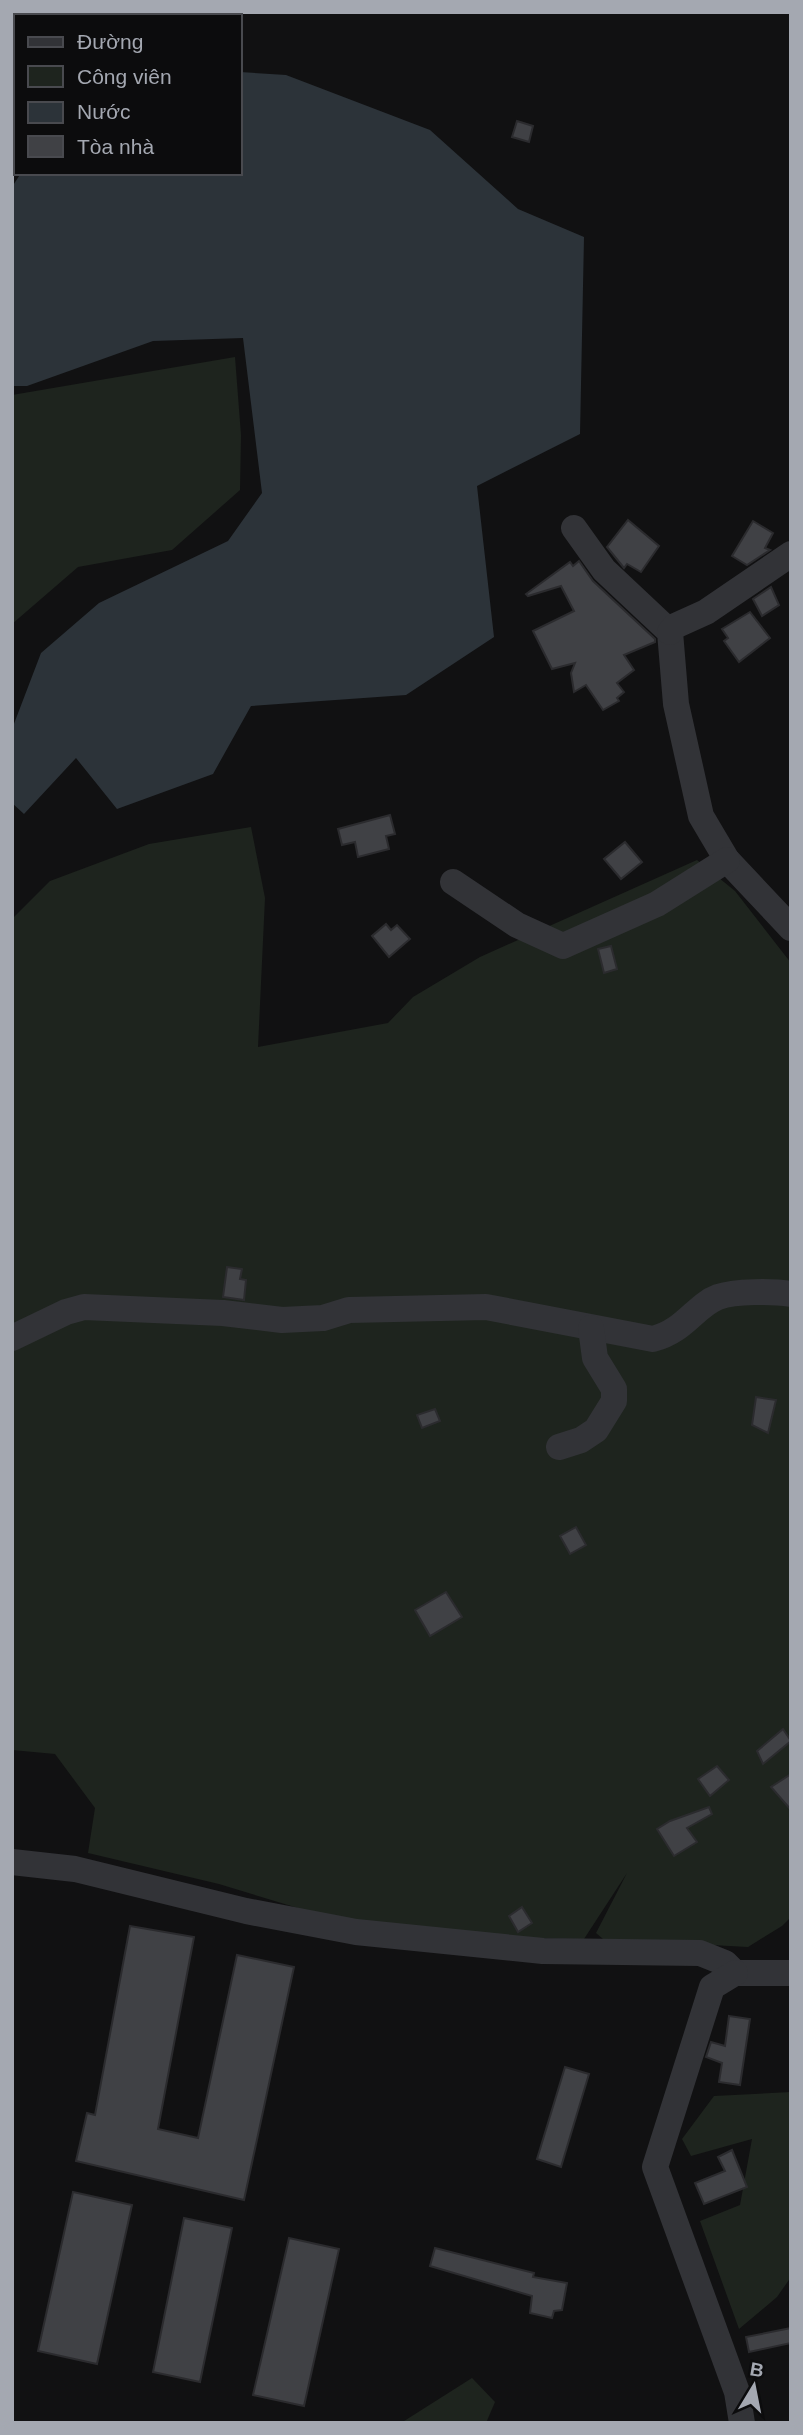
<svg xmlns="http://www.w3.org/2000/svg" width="803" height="2435" viewBox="0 0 803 2435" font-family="Arial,sans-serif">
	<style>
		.green { fill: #1e241e }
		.water { fill: #2c3339 }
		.building { fill: #404145; stroke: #2b2b2e; stroke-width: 2 }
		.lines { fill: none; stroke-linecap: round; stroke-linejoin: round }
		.minor { stroke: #323337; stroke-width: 26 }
	</style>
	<rect width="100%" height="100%" fill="#111112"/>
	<!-- green -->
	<g class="green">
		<path d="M 235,357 L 241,435 L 240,490 L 172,550 L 78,567 L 12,624 L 12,395 Z"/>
		<path d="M 251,827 L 265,898 L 258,1047 L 388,1023 L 413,997 L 480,957 L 697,860 L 735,891 L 791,963 L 791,1917 L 782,1926 L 748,1947 L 603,1939 L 596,1933 L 627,1873 L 584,1939 L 437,1936 L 311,1912 L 219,1884 L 88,1853 L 95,1808 L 55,1754 L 12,1750 L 12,919 L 50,881 L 149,844 Z"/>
		<path d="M 791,2092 L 791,2277 L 777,2297 L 739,2329 L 700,2221 L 740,2205 L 752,2139 L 691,2156 L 682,2139 L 714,2096 Z"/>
		<path d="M 472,2378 L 495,2402 L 486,2423 L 401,2423 Z"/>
	</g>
	<!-- water -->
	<path class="water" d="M 240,72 L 286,75 L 430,130 L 518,209 L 584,237 L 580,434 L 477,486 L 494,637 L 406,695 L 251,706 L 213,774 L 117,809 L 76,758 L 24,814 L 12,803 L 12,729 L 41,653 L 99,603 L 228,541 L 262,493 L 243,338 L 153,341 L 27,386 L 12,386 L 12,187 L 21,173 L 240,173 Z"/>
	<!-- building -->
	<g class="building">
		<path d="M 517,121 L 533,126 L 529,142 L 512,137 Z"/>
		<path d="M 628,520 L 659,546 L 641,572 L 627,564 L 624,568 L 607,547 Z"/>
		<path d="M 753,521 L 773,533 L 765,548 L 770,550 L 747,565 L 732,556 Z"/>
		<path d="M 579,561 L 593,581 L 655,639 L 655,642 L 624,655 L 634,670 L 617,683 L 624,692 L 617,698 L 619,701 L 603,710 L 586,685 L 574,692 L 571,673 L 575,663 L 552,669 L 533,631 L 574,611 L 561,586 L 528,596 L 526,594 L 570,562 L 573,566 Z"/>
		<path d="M 771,587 L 779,605 L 762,616 L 753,599 Z"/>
		<path d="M 750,612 L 770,638 L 739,662 L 724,641 L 728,638 L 722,629 Z"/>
		<path d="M 390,815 L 395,834 L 386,836 L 389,849 L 358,857 L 355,842 L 342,845 L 338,829 Z"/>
		<path d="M 625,842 L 642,862 L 621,879 L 604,859 Z"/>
		<path d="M 386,924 L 391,930 L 397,925 L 410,939 L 389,957 L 372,936 Z"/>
		<path d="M 611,946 L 617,969 L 604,973 L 598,949 Z"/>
		<path d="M 227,1267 L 242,1269 L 240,1279 L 246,1280 L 244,1300 L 223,1297 Z"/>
		<path d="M 756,1397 L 776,1400 L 768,1433 L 752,1425 Z"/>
		<path d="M 435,1409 L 440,1421 L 422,1428 L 417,1415 Z"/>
		<path d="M 576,1527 L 586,1545 L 570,1554 L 560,1536 Z"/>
		<path d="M 446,1592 L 462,1617 L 430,1636 L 415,1610 Z"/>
		<path d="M 783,1729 L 791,1741 L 763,1764 L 757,1751 Z"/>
		<path d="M 717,1766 L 729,1780 L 710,1796 L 698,1779 Z"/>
		<path d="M 791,1774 L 791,1810 L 771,1787 Z"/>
		<path d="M 709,1807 L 712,1814 L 687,1828 L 697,1842 L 674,1856 L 657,1829 L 670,1821 Z"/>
		<path d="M 522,1907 L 532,1923 L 518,1932 L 509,1916 Z"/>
		<path d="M 130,1926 L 194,1937 L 158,2129 L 198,2138 L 237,1955 L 294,1967 L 244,2200 L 76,2161 L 87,2113 L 95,2115 Z"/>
		<path d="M 729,2016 L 750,2019 L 740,2085 L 719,2082 L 722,2063 L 706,2057 L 711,2042 L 725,2046 Z"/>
		<path d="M 565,2067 L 589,2074 L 561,2167 L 537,2159 Z"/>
		<path d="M 732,2150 L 747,2187 L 704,2204 L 695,2183 L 725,2171 L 718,2157 Z"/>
		<path d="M 73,2192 L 132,2205 L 97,2364 L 38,2351 Z"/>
		<path d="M 184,2218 L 232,2228 L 200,2382 L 153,2372 Z"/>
		<path d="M 289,2238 L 339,2249 L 304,2406 L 253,2395 Z"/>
		<path d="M 435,2248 L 534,2273 L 533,2277 L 567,2283 L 562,2310 L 554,2311 L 552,2318 L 530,2313 L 532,2296 L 430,2266 Z"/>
		<path d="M 791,2328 L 791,2343 L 749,2352 L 746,2337 Z"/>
	</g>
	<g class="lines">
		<!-- minor -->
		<g class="minor">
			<path d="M 574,528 L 604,570 L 670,632 L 676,704 L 701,816 L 727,860 L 791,928"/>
			<path d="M 670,632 L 675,626 L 706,612 L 791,554"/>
			<path d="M 453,882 L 517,925 L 563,946 L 657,904 L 727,860"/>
			<path d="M 12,1338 L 66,1312 L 84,1307 L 223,1313 L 282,1320 L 323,1318 L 349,1310 L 486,1307 L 653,1339 C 685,1331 696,1305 718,1297 C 735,1291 773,1291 791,1294"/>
			<path d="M 559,1447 L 581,1440 L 596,1430 L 614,1401 L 614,1389 L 595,1358 L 591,1328"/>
			<path d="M 12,1862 L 75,1869 L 246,1911 L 356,1932 L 543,1951 L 700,1953 L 725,1963 L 735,1973 L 791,1973"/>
			<path d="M 735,1973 L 712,1987 L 655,2167 L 737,2392 L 742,2423"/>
		</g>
	</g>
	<!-- border -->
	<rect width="803" height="2435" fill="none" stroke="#a4a8b1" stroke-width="28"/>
	<!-- legend -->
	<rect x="14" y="14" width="228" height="161" fill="#0c0c0d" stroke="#494a4f" stroke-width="2"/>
	<rect x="28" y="37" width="35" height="10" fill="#323337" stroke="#494a4f" stroke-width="2"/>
	<text x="77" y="49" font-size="21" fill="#a4a8b1">Đường</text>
	<rect x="28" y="66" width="35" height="21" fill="#1e241e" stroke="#494a4f" stroke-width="2"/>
	<text x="77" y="84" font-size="21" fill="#a4a8b1">Công viên</text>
	<rect x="28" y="102" width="35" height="21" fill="#2c3339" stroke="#494a4f" stroke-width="2"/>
	<text x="77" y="119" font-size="21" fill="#a4a8b1">Nước</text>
	<rect x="28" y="136" width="35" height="21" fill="#404145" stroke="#494a4f" stroke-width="2"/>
	<text x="77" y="154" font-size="21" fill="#a4a8b1">Tòa nhà</text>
	<!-- north arrow -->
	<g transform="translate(754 2386) rotate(10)" stroke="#0c0c0d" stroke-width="5" paint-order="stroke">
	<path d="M0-5L12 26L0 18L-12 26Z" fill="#a4a8b1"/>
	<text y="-10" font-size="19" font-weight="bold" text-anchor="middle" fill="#a4a8b1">B</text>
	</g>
</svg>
